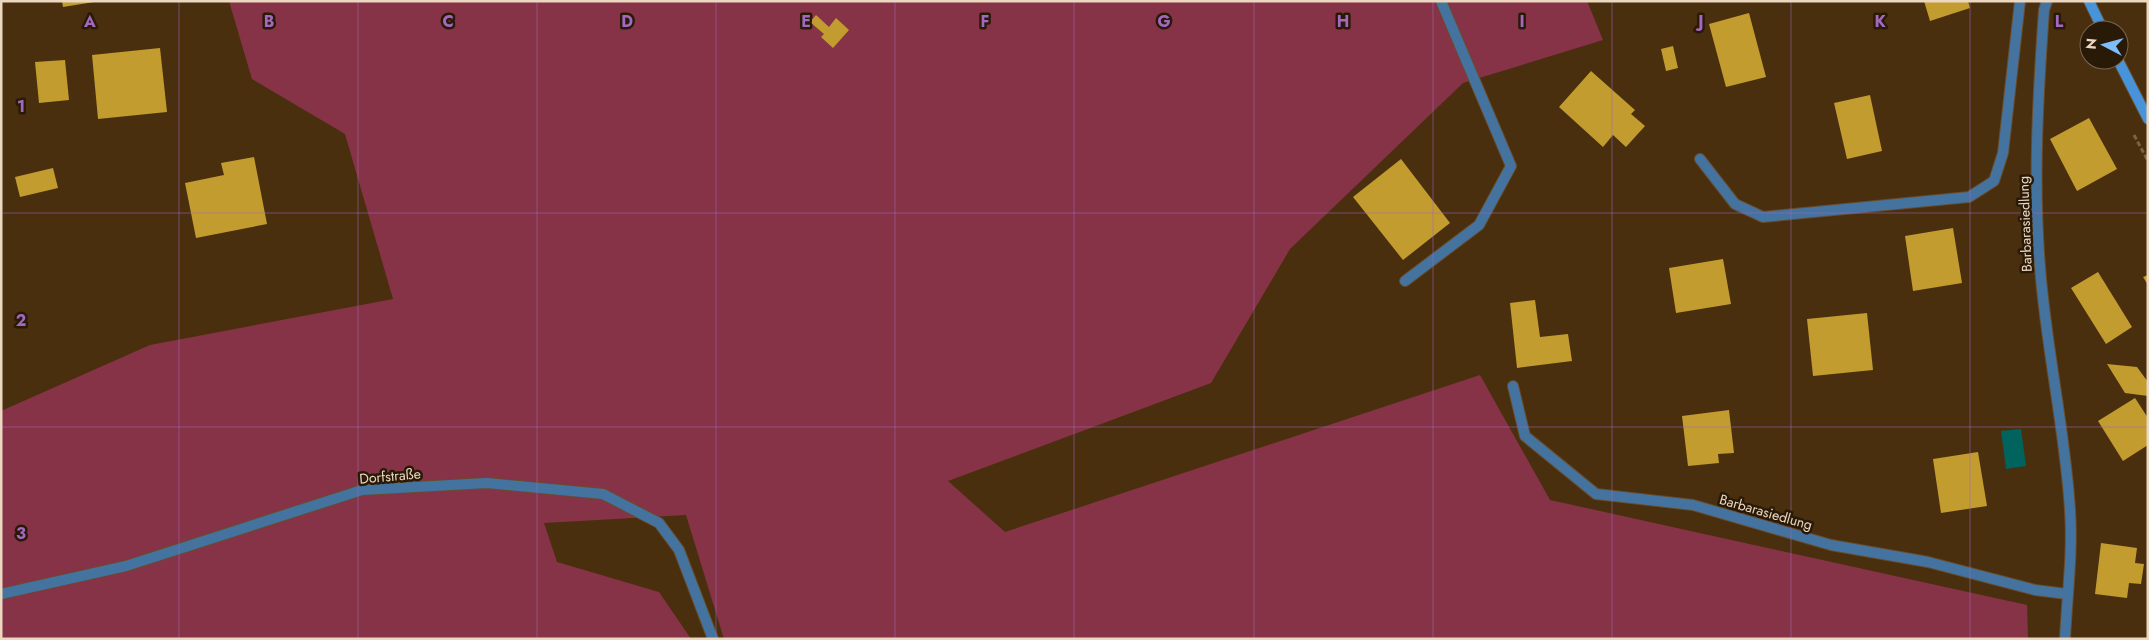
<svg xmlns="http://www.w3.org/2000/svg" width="2149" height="640" viewBox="0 0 2149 640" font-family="Jost,sans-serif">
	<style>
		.green { fill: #873347 }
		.water { fill: #01635e }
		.building { fill: #c29c2f }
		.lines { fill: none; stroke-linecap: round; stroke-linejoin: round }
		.service-casing { stroke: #674d2e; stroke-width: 12 }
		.minor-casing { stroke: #674d2e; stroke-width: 12 }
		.secondary-casing { stroke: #674d2e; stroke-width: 12 }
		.path { stroke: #7c6245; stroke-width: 3; stroke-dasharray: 5 2.5; stroke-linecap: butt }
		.service { stroke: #45739f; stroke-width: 10 }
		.minor { stroke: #45739f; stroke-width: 10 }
		.secondary { stroke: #4894da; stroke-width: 10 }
		.grid { fill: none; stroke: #a368c0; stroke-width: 1; stroke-opacity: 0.55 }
		.labels { text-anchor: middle; stroke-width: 5; stroke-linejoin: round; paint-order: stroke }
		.street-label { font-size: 14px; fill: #ecd7c1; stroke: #291a08 }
		.grid-label { font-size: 16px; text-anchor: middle; font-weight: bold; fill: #a368c0; stroke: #291a08; stroke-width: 5; stroke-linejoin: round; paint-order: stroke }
	</style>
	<rect width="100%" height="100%" fill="#4a2f0e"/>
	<!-- green -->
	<path class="green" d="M 229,1 L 1587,1 L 1603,40 L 1463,83 L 1290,249 L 1211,383 L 948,481 L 1005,532 L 1480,375 L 1550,500 L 2027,605 L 2028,639 L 724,639 L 686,515 L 544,523 L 557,562 L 659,592 L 691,639 L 1,639 L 1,411 L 150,345 L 393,299 L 345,134 L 252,79 Z"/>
	<!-- water -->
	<path class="water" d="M 2021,429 L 2026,466 L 2006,469 L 2001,431 Z"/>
	<!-- building -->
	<g class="building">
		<path d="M 62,1 L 94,1 L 94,2 L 63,7 Z"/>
		<path d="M 1924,1 L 1968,1 L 1970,8 L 1930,21 Z"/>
		<path d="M 1749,13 L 1766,77 L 1726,87 L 1709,24 Z"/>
		<path d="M 816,15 L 829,27 L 836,18 L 849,30 L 833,48 L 821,37 L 824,34 L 810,22 Z"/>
		<path d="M 1673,46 L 1678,68 L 1666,71 L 1661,49 Z"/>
		<path d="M 160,48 L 167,112 L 98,119 L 92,55 Z"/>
		<path d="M 65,60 L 69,100 L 39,103 L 35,62 Z"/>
		<path d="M 1591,71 L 1635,110 L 1631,114 L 1645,126 L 1626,147 L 1613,135 L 1603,147 L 1559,107 Z"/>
		<path d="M 1870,95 L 1882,151 L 1847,159 L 1834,103 Z"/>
		<path d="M 2089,118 L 2117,169 L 2077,191 L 2050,139 Z"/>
		<path d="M 254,157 L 267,224 L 196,238 L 185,183 L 224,175 L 221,163 Z"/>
		<path d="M 1401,159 L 1450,223 L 1403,260 L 1353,197 Z"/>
		<path d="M 53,168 L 58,188 L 20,197 L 15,177 Z"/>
		<path d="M 1953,228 L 1962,283 L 1913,291 L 1905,236 Z"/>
		<path d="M 1723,259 L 1731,304 L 1676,313 L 1669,268 Z"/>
		<path d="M 2098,272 L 2132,327 L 2106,344 L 2071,288 Z"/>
		<path d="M 2148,275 L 2148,285 L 2143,277 Z"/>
		<path d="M 1535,300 L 1540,337 L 1568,334 L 1572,361 L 1517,368 L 1510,303 Z"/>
		<path d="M 1867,313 L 1873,370 L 1813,376 L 1807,319 Z"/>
		<path d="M 2107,364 L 2137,367 L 2148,382 L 2148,396 L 2125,393 Z"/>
		<path d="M 2135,398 L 2148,418 L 2148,445 L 2123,461 L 2098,421 Z"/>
		<path d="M 1729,410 L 1734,453 L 1718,454 L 1719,463 L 1688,466 L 1682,416 Z"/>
		<path d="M 1978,452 L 1987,506 L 1941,513 L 1933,459 Z"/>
		<path d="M 2101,543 L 2137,548 L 2135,563 L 2144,564 L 2141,584 L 2129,583 L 2127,598 L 2095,594 Z"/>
	</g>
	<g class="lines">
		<!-- service casing -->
		<g class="service-casing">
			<path id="service" d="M 1405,281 L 1479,225 L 1511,166 L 1441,1"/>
		</g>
		<!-- minor casing -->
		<g class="minor-casing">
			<g id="minor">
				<path d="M 2047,1 L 2044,10 C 2038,95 2033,181 2040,267 C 2046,348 2065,429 2070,510 C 2073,553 2067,596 2065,639"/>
				<path d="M 1700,159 L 1735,204 L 1763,217 L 1969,197 L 1994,181 L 2003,153 L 2020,1"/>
				<path d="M 1513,386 L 1525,436 L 1596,494 L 1693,505 L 1831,545 L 1928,562 L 2035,590 L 2067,594"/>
				<path d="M 1,594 L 126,566 L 362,490 L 487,483 L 603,494 L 659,523 L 679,550 L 713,639"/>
			</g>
		</g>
		<!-- secondary casing -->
		<g class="secondary-casing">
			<g id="secondary">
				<path d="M 2089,1 L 2103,30"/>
				<path d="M 2118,60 L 2148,119"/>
			</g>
		</g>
		<!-- path -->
		<path class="path" d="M 2134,135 L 2148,161"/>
		<!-- service -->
		<use href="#service" class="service"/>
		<!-- minor -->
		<use href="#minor" class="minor"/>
		<!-- secondary -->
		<use href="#secondary" class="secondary"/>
	</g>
	<!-- grid -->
	<path class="grid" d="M 179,1 L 179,639M 358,1 L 358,639M 537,1 L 537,639M 716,1 L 716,639M 895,1 L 895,639M 1074,1 L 1074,639M 1254,1 L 1254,639M 1433,1 L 1433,639M 1612,1 L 1612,639M 1791,1 L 1791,639M 1970,1 L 1970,639M 1,213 L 2148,213M 1,427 L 2148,427"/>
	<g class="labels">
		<!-- street labels -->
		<g class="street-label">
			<text transform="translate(2025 224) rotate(-92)" y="5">Barbarasiedlung</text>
			<text transform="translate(390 476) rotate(-5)" y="5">Dorfstraße</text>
			<text transform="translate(1766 512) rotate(16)" y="5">Barbarasiedlung</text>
		</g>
	</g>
	<g class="grid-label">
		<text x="90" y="27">A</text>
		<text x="269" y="27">B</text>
		<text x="448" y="27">C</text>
		<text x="627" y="27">D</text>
		<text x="806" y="27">E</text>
		<text x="985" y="27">F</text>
		<text x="1164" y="27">G</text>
		<text x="1343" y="27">H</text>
		<text x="1522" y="27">I</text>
		<text x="1701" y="27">J</text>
		<text x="1880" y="27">K</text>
		<text x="2059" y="27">L</text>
		<text x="21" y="112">1</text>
		<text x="21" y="326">2</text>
		<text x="21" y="539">3</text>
	</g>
	<!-- border -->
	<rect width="2149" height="640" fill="none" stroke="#ecd7c1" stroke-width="5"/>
	<!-- north arrow -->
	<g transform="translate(2104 45) rotate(276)"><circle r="24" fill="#291a08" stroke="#776652"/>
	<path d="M0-4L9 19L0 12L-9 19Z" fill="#7fbdfa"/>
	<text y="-8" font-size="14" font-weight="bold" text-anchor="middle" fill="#ecd7c1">N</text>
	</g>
</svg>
